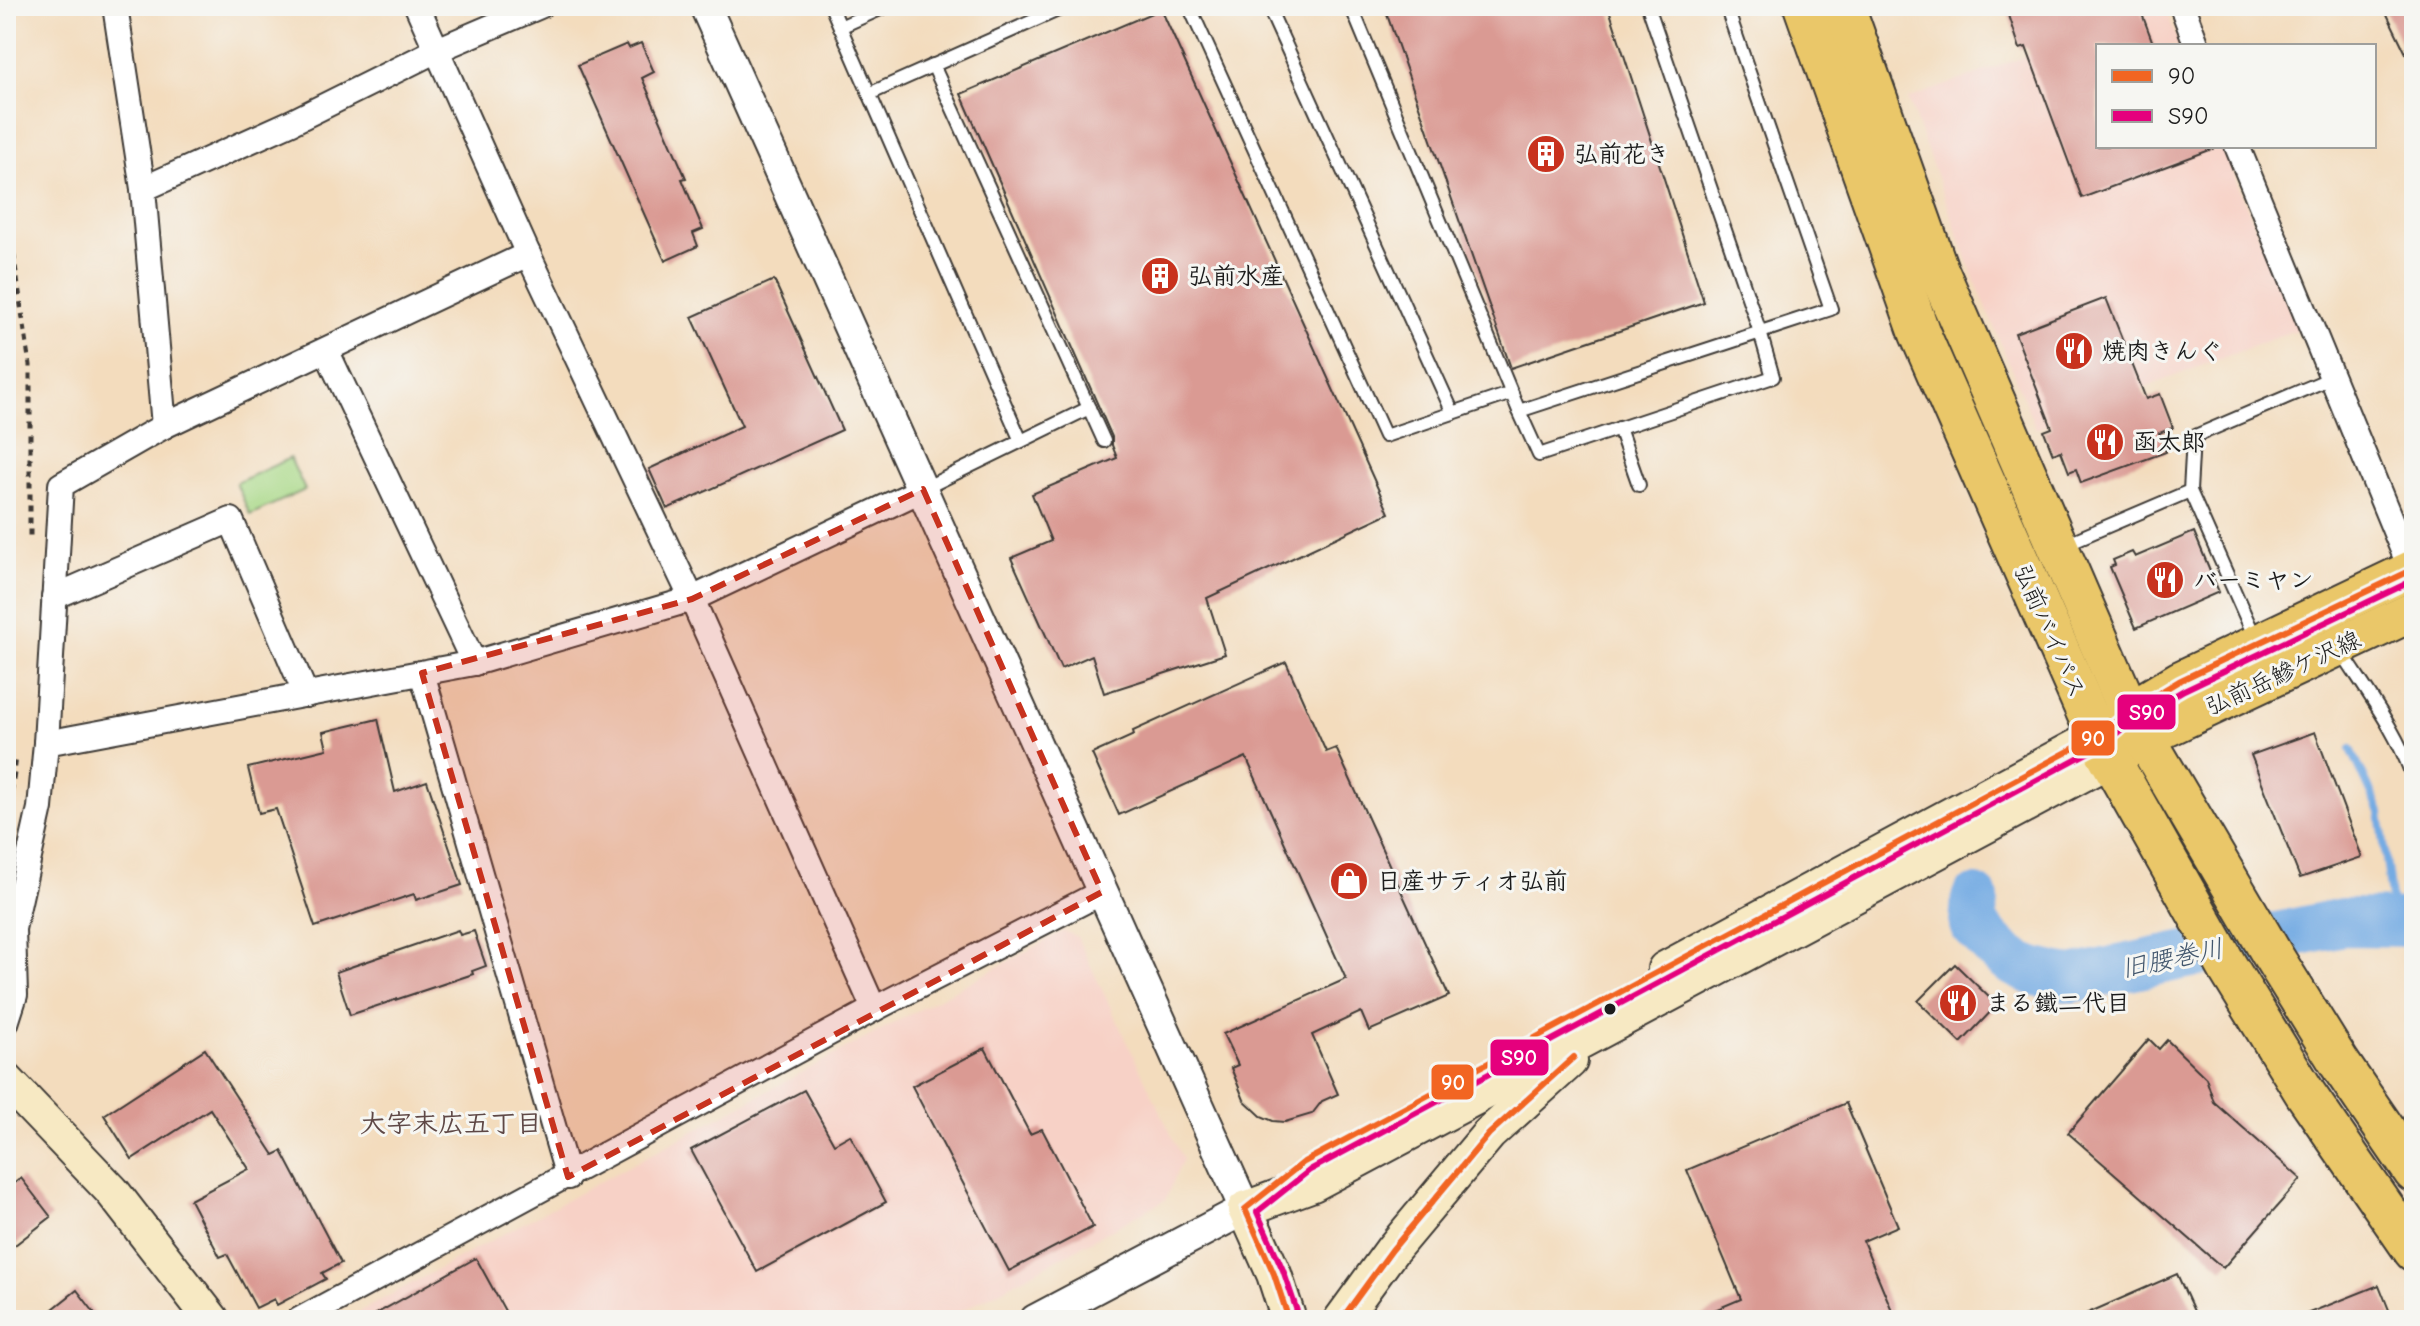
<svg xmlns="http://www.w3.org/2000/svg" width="2420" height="1326" viewBox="0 0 2420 1326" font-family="'Comic Neue','Klee One',sans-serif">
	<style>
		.built { fill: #f7d1c6 }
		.green { fill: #a8d886; stroke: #627a51; stroke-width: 2 }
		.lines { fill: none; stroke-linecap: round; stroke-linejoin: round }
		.stream { stroke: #75abe3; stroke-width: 8 }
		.river { stroke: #75abe3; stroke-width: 48 }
		.building { fill: #da9a93 }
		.service-casing { stroke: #3c3934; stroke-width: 16 }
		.minor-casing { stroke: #3c3934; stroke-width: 28 }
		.tertiary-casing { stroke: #3c3934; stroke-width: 34 }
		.secondary-casing { stroke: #3c3934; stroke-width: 38 }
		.primary-casing { stroke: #3c3934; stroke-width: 42 }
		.trunk-casing { stroke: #3c3934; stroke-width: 44 }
		.path { stroke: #3c3934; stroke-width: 5; stroke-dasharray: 6 6; stroke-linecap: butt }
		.service { stroke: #fff; stroke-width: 12 }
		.minor { stroke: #fff; stroke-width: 24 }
		.tertiary { stroke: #fff; stroke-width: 30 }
		.secondary { stroke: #f7e9c3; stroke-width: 34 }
		.primary { stroke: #eac769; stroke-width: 38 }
		.trunk { stroke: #eac769; stroke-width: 40 }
		.bus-1-casing { stroke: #f6f6f2; stroke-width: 12 }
		.bus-2-casing { stroke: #f6f6f2; stroke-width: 12 }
		.bus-1 { stroke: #f26522; stroke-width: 6 }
		.bus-2 { stroke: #e5007d; stroke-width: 6 }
		.marked { fill: #c8321e; fill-opacity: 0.2; stroke: #c8321e; stroke-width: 6; stroke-dasharray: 16 10; stroke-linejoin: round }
		.bus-dot { fill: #1c1c1c; stroke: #f6f6f2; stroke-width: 3 }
		.labels { text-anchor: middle; stroke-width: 6; stroke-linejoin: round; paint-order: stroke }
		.poi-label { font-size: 24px; font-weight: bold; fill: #1c1c1c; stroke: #f6f6f2; text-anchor: start }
		.street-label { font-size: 24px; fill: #1c1c1c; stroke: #f6f6f2 }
		.water-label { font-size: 26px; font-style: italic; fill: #40556c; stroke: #f6f6f2 }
		.neighbourhood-label { font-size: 26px; font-weight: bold; fill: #5e4846; stroke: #f6f6f2 }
		.line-badge { stroke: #f6f6f2; stroke-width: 3 }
		.badge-label { font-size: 22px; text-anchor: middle; font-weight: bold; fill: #fff }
	</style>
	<rect width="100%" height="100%" fill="#f6f6f2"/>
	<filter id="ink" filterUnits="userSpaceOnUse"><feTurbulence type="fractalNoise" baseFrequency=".0125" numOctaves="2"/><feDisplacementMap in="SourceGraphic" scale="16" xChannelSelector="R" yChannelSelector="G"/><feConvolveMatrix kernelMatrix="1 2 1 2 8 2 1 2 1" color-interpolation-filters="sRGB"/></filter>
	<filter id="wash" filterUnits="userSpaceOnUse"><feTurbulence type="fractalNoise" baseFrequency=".006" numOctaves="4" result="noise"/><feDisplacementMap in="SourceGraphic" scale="32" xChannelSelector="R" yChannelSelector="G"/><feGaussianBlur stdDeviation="1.8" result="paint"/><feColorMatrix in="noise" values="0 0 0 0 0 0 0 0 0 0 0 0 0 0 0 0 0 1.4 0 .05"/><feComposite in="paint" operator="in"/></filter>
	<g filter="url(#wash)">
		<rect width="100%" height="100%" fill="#f3dcbd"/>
		<!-- built -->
		<g class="built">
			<path d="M 2164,6 L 2180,46 L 2098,46 L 2098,146 L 2222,146 L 2298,329 L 2036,429 L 1976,283 L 1908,99 Z"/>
			<path d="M 1064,931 L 1077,937 L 1183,1159 L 1165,1200 L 1009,1286 L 943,1320 L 344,1320 Z"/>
		</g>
		<!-- green -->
		<path class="green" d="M 290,458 L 305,490 L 250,515 L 236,483 Z"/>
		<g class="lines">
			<!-- stream -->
			<path class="stream" d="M 2351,749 L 2380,812 L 2394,922"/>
			<!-- river -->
			<path class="river" d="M 1975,899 L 1973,924 C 2008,963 2019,972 2072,979 L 2343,922 L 2414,923"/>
		</g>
		<g id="blocks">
			<!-- building -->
			<g class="building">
				<path d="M 1384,6 L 1608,6 L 1704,302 L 1511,368 Z"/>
				<path d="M 2006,6 L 2139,6 L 2154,46 L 2098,46 L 2098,146 L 2215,146 L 2215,148 L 2082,198 L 2026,47 L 2020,49 Z"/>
				<path d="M 2383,6 L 2414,6 L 2414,70 Z"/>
				<path d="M 1161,9 L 1389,513 L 1207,598 L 1225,654 L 1104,693 L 1092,655 L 1061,669 L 1011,558 L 1051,541 L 1032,494 L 1117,458 L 1112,445 L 1112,437 L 961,94 Z"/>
				<path d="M 641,43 L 654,72 L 642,78 L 686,178 L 682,179 L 703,229 L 693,233 L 698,246 L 665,261 L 578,65 L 627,44 L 629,48 Z"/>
				<path d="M 774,280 L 842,430 L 667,509 L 649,469 L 742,426 L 692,317 Z"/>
				<path d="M 2106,298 L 2146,399 L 2160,394 L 2173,428 L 2159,433 L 2166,452 L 2081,483 L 2076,469 L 2069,472 L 2061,451 L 2053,454 L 2044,431 L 2052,428 L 2015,333 Z"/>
				<path d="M 2194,532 L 2219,592 L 2136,628 L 2110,567 L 2115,565 L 2113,560 L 2132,552 L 2135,557 Z"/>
				<path d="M 1286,662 L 1326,752 L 1336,748 L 1449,996 L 1369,1031 L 1361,1012 L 1312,1035 L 1338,1094 L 1322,1101 L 1312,1114 L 1285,1122 L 1273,1121 L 1261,1116 L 1244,1100 L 1231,1068 L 1238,1065 L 1223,1034 L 1346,979 L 1246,757 L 1119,815 L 1092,754 L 1134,735 L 1133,731 Z"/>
				<path d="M 378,719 L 395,792 L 427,781 L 462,885 L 416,900 L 414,894 L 315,927 L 276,809 L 259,813 L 248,768 L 327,749 L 323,732 Z"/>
				<path d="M 2315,732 L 2362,857 L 2300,878 L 2251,755 Z"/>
				<path d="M 458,930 L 460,935 L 474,931 L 486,966 L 472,971 L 473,974 L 350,1015 L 336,972 Z"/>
				<path d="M 1955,964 L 1997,1005 L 1961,1043 L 1918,1001 Z"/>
				<path d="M 2149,1039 L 2159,1049 L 2167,1040 L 2206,1078 L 2214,1102 L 2301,1179 L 2223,1268 L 2068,1133 Z"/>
				<path d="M 985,1048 L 1030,1134 L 1042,1129 L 1093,1227 L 1009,1271 L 912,1086 Z"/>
				<path d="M 205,1049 L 274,1155 L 282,1151 L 341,1263 L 322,1273 L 326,1279 L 277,1305 L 274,1299 L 256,1308 L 227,1254 L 220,1257 L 190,1200 L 249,1169 L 210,1109 L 132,1159 L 104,1115 Z"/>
				<path d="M 804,1090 L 834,1144 L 850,1135 L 886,1202 L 757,1272 L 691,1150 Z"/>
				<path d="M 1846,1103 L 1898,1226 L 1863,1241 L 1896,1320 L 1691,1320 L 1741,1299 L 1687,1170 Z"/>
				<path d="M 21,1178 L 51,1217 L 6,1252 L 6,1190 Z"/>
				<path d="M 476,1258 L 510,1320 L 365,1320 Z"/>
				<path d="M 2177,1274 L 2198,1320 L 2072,1320 Z"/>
				<path d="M 2379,1285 L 2393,1320 L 2294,1320 L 2294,1319 Z"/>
				<path d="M 77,1290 L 100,1320 L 39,1320 Z"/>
			</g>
		</g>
	</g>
	<g filter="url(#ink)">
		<use href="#blocks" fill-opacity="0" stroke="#3c3934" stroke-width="2"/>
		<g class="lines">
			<!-- service casing -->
			<g class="service-casing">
				<g id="service">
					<path d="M 831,6 L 1021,441"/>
					<path d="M 1189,6 L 1385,436 L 1512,393"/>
					<path d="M 1268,6 L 1453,413"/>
					<path d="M 1351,6 L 1519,411 L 1831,309 L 1726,6"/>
					<path d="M 840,27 L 887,6"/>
					<path d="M 933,65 L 1104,441"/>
					<path d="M 869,94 L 1067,6"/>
					<path d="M 1519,411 L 1539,455 L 1773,377 L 1760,332 L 1648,6"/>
					<path d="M 1619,428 L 1639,485"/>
					<path d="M 923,489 L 1089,408"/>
					<path d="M 2190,491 L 2256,640"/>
					<path d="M 2061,546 L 2190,491 L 2193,437 L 2331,378"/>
					<path d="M 2341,651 C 2367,692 2399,734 2414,781"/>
				</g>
			</g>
			<!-- minor casing -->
			<g class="minor-casing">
				<g id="minor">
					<path d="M 115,6 L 143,189 L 164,426"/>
					<path d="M 417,6 L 528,254 L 692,599 L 874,1009"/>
					<path d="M 2182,6 L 2197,46"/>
					<path d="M 2237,146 L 2411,570"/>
					<path d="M 143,189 L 292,122 L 437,50 L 540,6"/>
					<path d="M 326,350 L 474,663"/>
					<path d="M 54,597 L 231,520 L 306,695"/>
					<path d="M 422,673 L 568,1177"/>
					<path d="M 46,743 L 474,663 L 692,599 L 923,489"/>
					<path d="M 6,1023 L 15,995 L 13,929 L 40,808 L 46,743 L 61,485 L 164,426 L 528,254"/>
					<path d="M 299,1320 L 874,1009 L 1102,892"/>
				</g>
			</g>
			<!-- tertiary casing -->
			<g class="tertiary-casing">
				<path id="tertiary" d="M 705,6 L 1245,1209 L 1035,1320"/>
			</g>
			<!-- secondary casing -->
			<g class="secondary-casing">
				<g id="secondary">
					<path d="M 1665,969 L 2097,736"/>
					<path d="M 6,1080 L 112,1191 L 212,1320"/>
					<path d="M 1245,1209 L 1313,1184 L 2111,759"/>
					<path d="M 1245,1209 L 1274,1274 L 1289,1320"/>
					<path d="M 1341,1320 L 1392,1250 L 1489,1134 L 1570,1061"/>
				</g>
			</g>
			<!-- primary casing -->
			<g class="primary-casing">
				<g id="primary">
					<path d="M 2105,730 L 2129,711 L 2179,681 L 2414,569"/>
					<path d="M 2111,759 L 2144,738 L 2414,611"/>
				</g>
			</g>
			<!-- trunk casing -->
			<g class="trunk-casing">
				<g id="trunk">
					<path d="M 1804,6 L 1920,334 L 2097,736 L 2228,968 L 2305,1093 L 2414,1251"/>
					<path d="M 1844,6 L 1938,270 L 2129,711 L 2273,956 L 2340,1064 L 2414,1172"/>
				</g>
			</g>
			<!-- path -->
			<g class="path">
				<path d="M 6,183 L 15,266 L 30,365 L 30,536"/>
				<path d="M 6,759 L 16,759"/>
				<path d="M 7,827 L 16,757"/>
			</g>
			<!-- service -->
			<use href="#service" class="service"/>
			<!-- minor -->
			<use href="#minor" class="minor"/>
			<!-- tertiary -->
			<use href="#tertiary" class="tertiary"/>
			<!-- secondary -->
			<use href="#secondary" class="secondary"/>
			<!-- primary -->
			<use href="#primary" class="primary"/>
			<!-- trunk -->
			<use href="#trunk" class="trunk"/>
			<!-- bus-1 casing -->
			<g class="bus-1-casing">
				<g id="bus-1">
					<path d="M 1289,1320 L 1274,1274 L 1245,1209 L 1304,1162 L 2097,736 L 2129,711 L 2179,681 L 2414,569"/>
					<path d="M 1341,1320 L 1392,1250 L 1489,1134 L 1574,1057"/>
				</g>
			</g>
			<!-- bus-2 casing -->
			<g class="bus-2-casing">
				<path id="bus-2" d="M 1299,1317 L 1283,1270 L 1257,1212 L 1310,1170 L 2102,745 L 2135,719 L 2184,690 L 2414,580"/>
			</g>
			<!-- bus-1 -->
			<use href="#bus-1" class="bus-1"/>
			<!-- bus-2 -->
			<use href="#bus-2" class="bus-2"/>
		</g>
	</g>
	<!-- marked area -->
	<path class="marked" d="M 923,489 L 1102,892 L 568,1177 L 422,673 L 692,599 Z"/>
	<!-- icons -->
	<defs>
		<g id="building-disc" transform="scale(2)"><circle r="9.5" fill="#c8321e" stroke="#f6f6f2"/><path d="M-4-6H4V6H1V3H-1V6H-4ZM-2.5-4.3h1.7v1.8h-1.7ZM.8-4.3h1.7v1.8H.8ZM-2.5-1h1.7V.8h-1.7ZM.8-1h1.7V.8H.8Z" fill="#fff"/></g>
		<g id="restaurant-disc" transform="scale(2)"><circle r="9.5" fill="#c8321e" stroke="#f6f6f2"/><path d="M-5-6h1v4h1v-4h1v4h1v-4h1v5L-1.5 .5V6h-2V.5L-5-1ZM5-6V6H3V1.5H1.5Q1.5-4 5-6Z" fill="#fff"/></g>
		<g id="shop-disc" transform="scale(2)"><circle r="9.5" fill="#c8321e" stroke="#f6f6f2"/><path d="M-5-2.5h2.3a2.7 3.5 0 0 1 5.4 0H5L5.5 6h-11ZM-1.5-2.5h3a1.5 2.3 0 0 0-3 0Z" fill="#fff"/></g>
	</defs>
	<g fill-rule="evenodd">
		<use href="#building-disc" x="1546" y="154"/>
		<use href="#building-disc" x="1160" y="276"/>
		<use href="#restaurant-disc" x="2074" y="351"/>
		<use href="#restaurant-disc" x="2105" y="442"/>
		<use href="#restaurant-disc" x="2165" y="580"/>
		<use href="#shop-disc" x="1349" y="881"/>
		<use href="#restaurant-disc" x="1958" y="1003"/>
	</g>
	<!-- markers -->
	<circle class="bus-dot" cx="1610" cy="1009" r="7"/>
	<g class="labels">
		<!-- poi labels -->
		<g class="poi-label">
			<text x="1574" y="162">弘前花き</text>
			<text x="1188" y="284">弘前水産</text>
			<text x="2102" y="359">焼肉きんぐ</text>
			<text x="2133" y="450">函太郎</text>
			<text x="2193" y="588">バーミヤン</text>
			<text x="1377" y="889">日産サティオ弘前</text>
			<text x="1986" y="1011">まる鐵二代目</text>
		</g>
		<!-- street labels -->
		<g class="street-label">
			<text transform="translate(2050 631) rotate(66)" y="8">弘前バイパス</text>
			<text transform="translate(2283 673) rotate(-25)" y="8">弘前岳鰺ケ沢線</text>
		</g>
		<!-- water labels -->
		<g class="water-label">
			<text transform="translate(2172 958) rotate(-12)" y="9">旧腰巻川</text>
		</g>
		<!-- neighbourhood labels -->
		<g class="neighbourhood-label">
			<text x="451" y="1132">大字末広五丁目</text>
		</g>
	</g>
	<g class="line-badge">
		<rect x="2116" y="693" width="61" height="38" rx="8" fill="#e5007d"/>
		<rect x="2070" y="719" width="46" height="38" rx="8" fill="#f26522"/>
		<rect x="1489" y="1038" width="61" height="39" rx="8" fill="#e5007d"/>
		<rect x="1430" y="1063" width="45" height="38" rx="8" fill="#f26522"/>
	</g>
	<g class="badge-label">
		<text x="2147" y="720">S90</text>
		<text x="2093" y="746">90</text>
		<text x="1519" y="1065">S90</text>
		<text x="1453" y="1090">90</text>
	</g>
	<!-- margin -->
	<rect width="2420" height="1326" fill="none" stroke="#f6f6f2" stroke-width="32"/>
	<!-- legend -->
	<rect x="2096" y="44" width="280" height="104" fill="#f6f6f2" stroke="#9f9f9c" stroke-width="2"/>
	<rect x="2112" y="70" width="40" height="12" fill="#f26522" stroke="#9f9f9c" stroke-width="2"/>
	<text x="2168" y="84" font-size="24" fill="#1c1c1c">90</text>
	<rect x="2112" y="110" width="40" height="12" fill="#e5007d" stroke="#9f9f9c" stroke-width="2"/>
	<text x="2168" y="124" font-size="24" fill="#1c1c1c">S90</text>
</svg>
